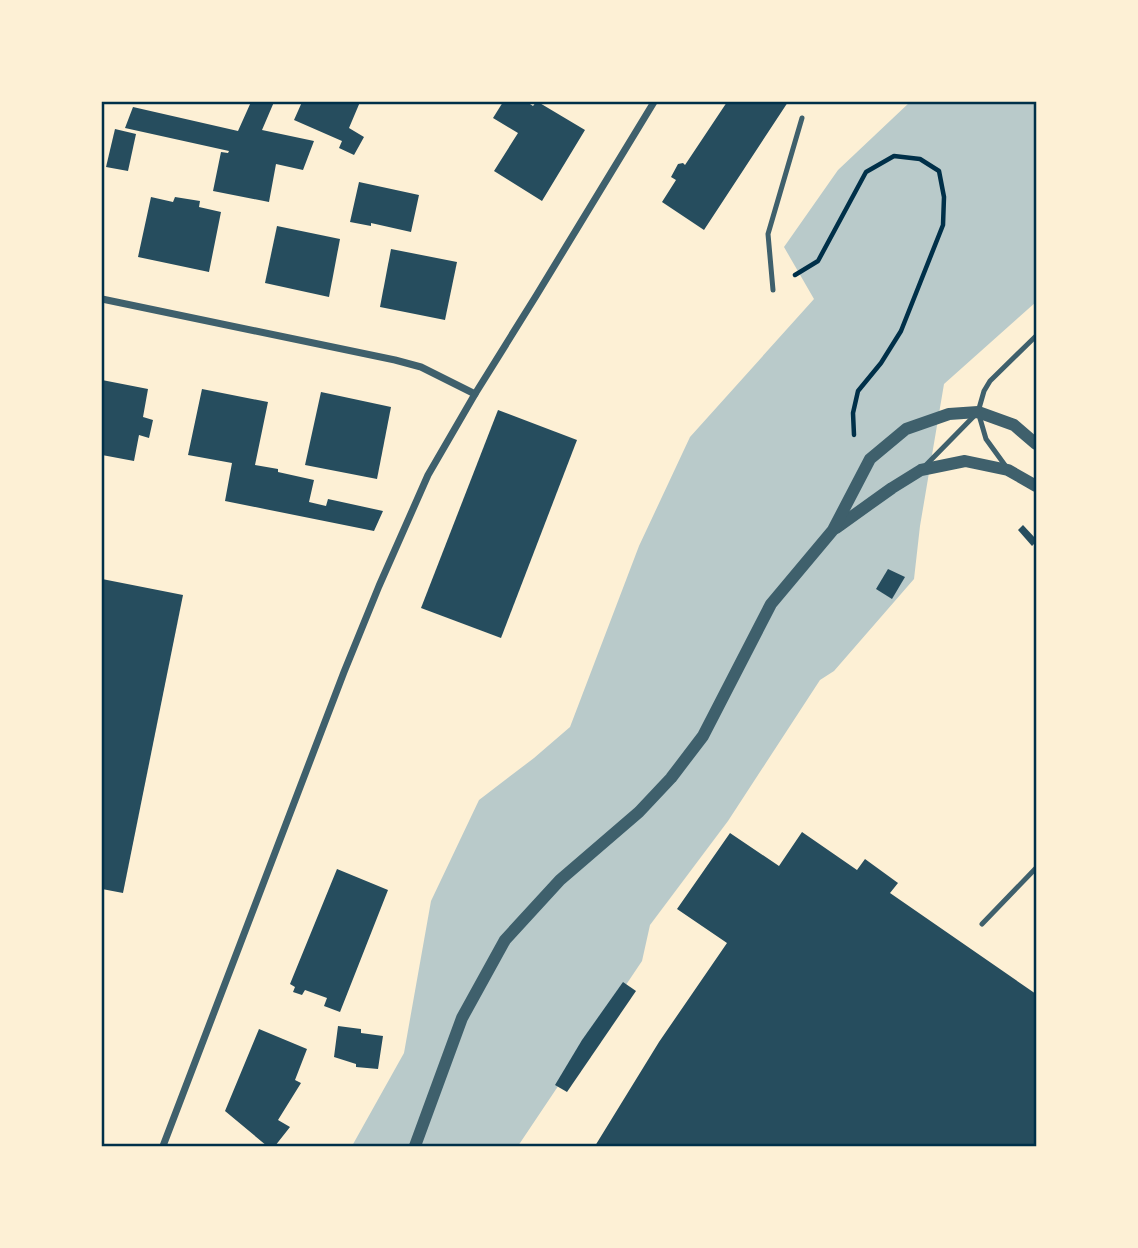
<svg xmlns="http://www.w3.org/2000/svg" width="1138" height="1248" viewBox="0 0 1138 1248" font-family="Overpass,sans-serif">
	<style>
		.green { fill: #b9caca }
		.building { fill: #264d5e }
		.lines { fill: none; stroke-linecap: round; stroke-linejoin: round }
		.path { stroke: #003049; stroke-width: 4.5 }
		.service { stroke: #3f606c; stroke-width: 5 }
		.minor { stroke: #3f606c; stroke-width: 7 }
		.tertiary { stroke: #3f606c; stroke-width: 12 }
		.neatline { fill: none; stroke: #003049; stroke-width: 2.5 }
	</style>
	<rect width="100%" height="100%" fill="#fdf0d5"/>
	<!-- green -->
	<path class="green" d="M 910,102 L 1036,102 L 1036,302 L 944,384 L 920,526 L 914,579 L 834,671 L 820,680 L 728,821 L 650,925 L 642,961 L 518,1146 L 352,1146 L 404,1053 L 431,901 L 479,800 L 534,758 L 570,727 L 639,546 L 690,437 L 814,299 L 784,247 L 838,170 Z"/>
	<!-- building -->
	<g class="building">
		<path d="M 251,102 L 274,102 L 262,130 L 314,141 L 303,170 L 276,164 L 269,202 L 213,191 L 221,152 L 228,153 L 229,151 L 125,128 L 133,107 L 238,131 Z"/>
		<path d="M 302,102 L 360,102 L 349,128 L 364,137 L 354,155 L 339,148 L 342,141 L 294,120 Z"/>
		<path d="M 503,102 L 527,102 L 533,106 L 536,102 L 538,102 L 585,130 L 542,201 L 494,171 L 518,133 L 493,118 Z"/>
		<path d="M 727,102 L 788,102 L 704,230 L 662,202 L 676,180 L 671,177 L 678,164 L 683,163 L 685,165 Z"/>
		<path d="M 115,129 L 136,134 L 128,171 L 106,167 Z"/>
		<path d="M 359,182 L 419,195 L 411,232 L 371,223 L 371,226 L 350,222 Z"/>
		<path d="M 151,197 L 173,202 L 175,197 L 200,201 L 199,207 L 221,212 L 209,272 L 138,257 Z"/>
		<path d="M 277,226 L 340,239 L 329,297 L 265,283 Z"/>
		<path d="M 391,249 L 457,262 L 445,320 L 380,307 Z"/>
		<path d="M 102,380 L 148,389 L 143,417 L 153,420 L 149,438 L 139,435 L 134,461 L 102,455 Z"/>
		<path d="M 202,389 L 268,402 L 255,465 L 278,469 L 278,472 L 314,480 L 309,502 L 326,506 L 328,499 L 383,511 L 374,531 L 225,501 L 232,463 L 188,455 Z"/>
		<path d="M 321,392 L 391,407 L 377,479 L 305,465 Z"/>
		<path d="M 498,410 L 577,440 L 501,638 L 421,608 Z"/>
		<path d="M 1023,525 L 1036,539 L 1036,542 L 1032,546 L 1018,530 Z"/>
		<path d="M 888,569 L 905,577 L 892,599 L 876,589 Z"/>
		<path d="M 102,579 L 183,595 L 123,893 L 102,889 Z"/>
		<path d="M 802,832 L 857,870 L 865,859 L 898,883 L 890,893 L 1036,994 L 1036,1146 L 595,1146 L 659,1042 L 727,943 L 677,909 L 730,833 L 779,866 Z"/>
		<path d="M 337,869 L 388,890 L 340,1012 L 324,1006 L 327,998 L 305,990 L 302,995 L 293,992 L 295,987 L 290,984 Z"/>
		<path d="M 623,982 L 636,991 L 567,1092 L 555,1085 L 582,1040 Z"/>
		<path d="M 338,1026 L 361,1029 L 361,1033 L 383,1036 L 378,1069 L 356,1067 L 356,1064 L 334,1057 Z"/>
		<path d="M 259,1029 L 307,1049 L 295,1080 L 301,1083 L 278,1120 L 290,1127 L 275,1146 L 267,1146 L 225,1111 Z"/>
	</g>
	<g class="lines">
		<!-- path -->
		<path class="path" d="M 795,275 L 818,261 L 866,172 L 894,156 L 920,159 L 939,171 L 944,197 L 943,225 L 901,331 L 881,363 L 858,391 L 853,413 L 854,435"/>
		<!-- service -->
		<g class="service">
			<path d="M 773,290 L 768,234 L 802,118"/>
			<path d="M 979,415 L 986,439 L 1007,468"/>
			<path d="M 926,465 L 978,412 L 984,391 L 990,381 L 1036,336"/>
			<path d="M 982,924 L 1036,868"/>
		</g>
		<!-- minor -->
		<g class="minor">
			<path d="M 102,299 L 395,360 L 421,367 L 475,394"/>
			<path d="M 163,1146 L 344,672 L 379,586 L 428,475 L 475,394 L 536,296 L 654,102"/>
		</g>
		<!-- tertiary -->
		<g class="tertiary">
			<path d="M 836,528 L 892,488 L 921,470 L 965,461 L 1008,470 L 1036,486"/>
			<path d="M 415,1146 L 462,1018 L 505,940 L 560,880 L 639,812 L 671,778 L 703,736 L 771,604 L 833,530 L 870,459 L 906,429 L 949,414 L 978,412 L 1014,425 L 1036,444"/>
		</g>
	</g>
	<!-- border -->
	<rect width="1138" height="1248" fill="none" stroke="#fdf0d5" stroke-width="206"/>
	<rect x="103" y="103" width="932" height="1042" class="neatline"/>
</svg>
